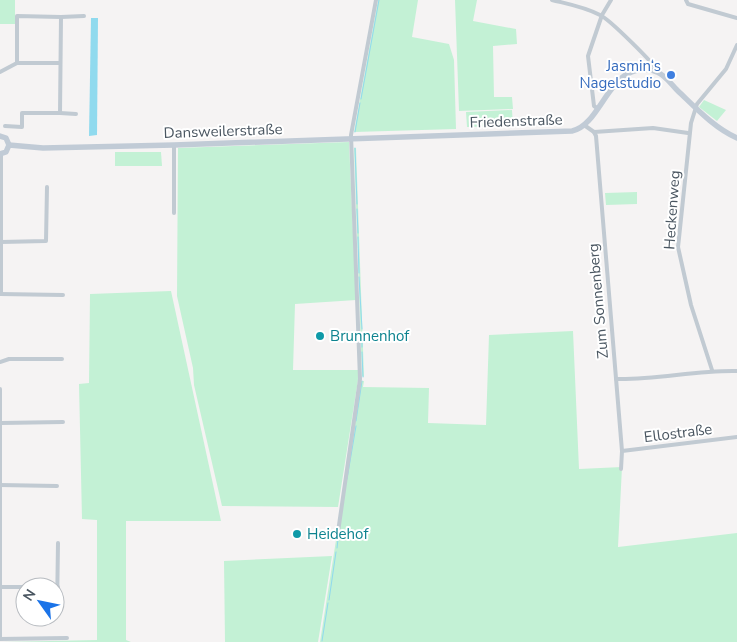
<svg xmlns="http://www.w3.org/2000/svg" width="737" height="642" viewBox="0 0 737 642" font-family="'Nunito Sans',sans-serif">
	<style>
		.green { fill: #c3f1d5 }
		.water { fill: #90daee }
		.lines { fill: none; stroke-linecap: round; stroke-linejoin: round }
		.stream { stroke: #90daee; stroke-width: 1 }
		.street { stroke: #c1cad2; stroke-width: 4 }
		.secondary { stroke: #c1cbd6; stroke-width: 5.5 }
		.shop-dot { fill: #3f7fe0; stroke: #fff; stroke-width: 2 }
		.culture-dot { fill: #0f9aa8; stroke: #fff; stroke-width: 2 }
		.labels { text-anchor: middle; stroke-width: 4; stroke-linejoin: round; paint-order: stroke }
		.shop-label { font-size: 15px; fill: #366cbe; stroke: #fff; text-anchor: end }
		.street-label { font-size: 15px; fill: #4a5661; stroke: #fff }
		.culture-label { font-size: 15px; fill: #0d838f; stroke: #fff; text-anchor: start }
	</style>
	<rect width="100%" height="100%" fill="#f5f3f3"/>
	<!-- green -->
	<g class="green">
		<rect x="0" y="0" width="15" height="24"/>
		<path d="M 378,0 L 418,0 L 412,37 L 449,44 L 454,60 L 456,129 L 354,132 Z"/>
		<path d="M 455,0 L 477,0 L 473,21 L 516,29 L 517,44 L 493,46 L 494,97 L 512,97 L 513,109 L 459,111 Z"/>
		<path d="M 704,100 L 726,110 L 717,121 L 699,107 Z"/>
		<path d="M 512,110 L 513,126 L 467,127 L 466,112 Z"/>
		<path d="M 349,142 L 356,300 L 295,304 L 293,370 L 358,370 L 358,380 L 338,507 L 222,506 L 194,385 L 193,368 L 177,296 L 178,148 Z"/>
		<path d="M 354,148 L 356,148 L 364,377 L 362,376 Z"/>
		<path d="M 115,152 L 161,152 L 162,166 L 115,166 Z"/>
		<path d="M 637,192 L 637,204 L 606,205 L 605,193 Z"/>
		<path d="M 171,291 L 221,521 L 126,521 L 126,640 L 131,642 L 3,642 L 97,640 L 97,520 L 82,519 L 79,384 L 89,383 L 90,294 Z"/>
		<path d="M 573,331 L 579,469 L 622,467 L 618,547 L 737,533 L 737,642 L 320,642 L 361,381 L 364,381 L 363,387 L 429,388 L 428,423 L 486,425 L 489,335 Z"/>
		<path d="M 332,556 L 318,642 L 225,642 L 224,561 Z"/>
	</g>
	<!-- water -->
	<path class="water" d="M 91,18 L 98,18 L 97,135 L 89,136 Z"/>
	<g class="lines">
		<!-- stream -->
		<g class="stream">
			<path d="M 361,99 L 379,0"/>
			<path d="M 355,132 L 360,103"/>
			<path d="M 355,148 L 357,204"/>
			<path d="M 357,209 L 358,233"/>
			<path d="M 358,237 L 359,273"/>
			<path d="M 359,277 L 362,329"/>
			<path d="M 362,333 L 362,347"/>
			<path d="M 362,352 L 363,377"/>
			<path d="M 356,421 L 362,381"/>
			<path d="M 347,479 L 356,426"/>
			<path d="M 337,548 L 338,539"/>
			<path d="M 329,600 L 336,552"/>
			<path d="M 322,641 L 328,603"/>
		</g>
		<!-- street -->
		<g class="street">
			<path d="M 552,0 C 568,4 585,7 600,15 C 609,19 656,65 658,72"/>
			<path d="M 686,0 L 688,4 L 737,18"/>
			<path d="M 61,17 L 84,16"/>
			<path d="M 0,72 L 17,63"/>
			<path d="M 597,108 L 594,106 L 588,56 L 602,15 L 611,0"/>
			<path d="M 60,113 L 76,114"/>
			<path d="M 584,125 L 594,132 L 653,128 L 688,133"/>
			<path d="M 5,126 L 22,127 L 22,113 L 60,113 L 61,17 L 17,16 L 17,63 L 60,63"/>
			<path d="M 594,132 L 596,136 L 622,451 L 621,469"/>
			<path d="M 174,213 L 174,145"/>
			<path d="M 1,242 L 46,241 L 47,187"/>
			<path d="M 0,294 L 63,295"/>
			<path d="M 1,294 L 1,154"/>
			<path d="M 0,362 L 9,359 L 62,359"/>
			<path d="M 712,370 L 691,305 L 678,247 L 679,238 L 691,123 L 697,104 L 726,69 L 737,45"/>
			<path d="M 616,379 C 657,380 696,370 737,371"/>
			<path d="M 0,389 L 0,639 L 67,638"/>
			<path d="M 1,423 L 63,422"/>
			<path d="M 622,451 L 737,437"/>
			<path d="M 0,485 L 57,486"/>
			<path d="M 337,539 L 360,379 L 351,135 L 376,0"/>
			<path d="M 1,587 L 25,587"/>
			<path d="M 36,587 L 58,587"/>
			<path d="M 57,610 L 58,543"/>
		</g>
		<!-- secondary -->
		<g class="secondary">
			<path d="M 0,136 L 6,138 L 9,145 L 6,152 L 0,154"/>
			<path d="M 9,145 L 43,148 L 174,145 L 572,131 C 594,127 605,89 624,76 C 633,70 647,67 657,72 C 665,75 671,84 677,90 C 695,107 714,128 737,138"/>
		</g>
	</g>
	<!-- markers -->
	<circle class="shop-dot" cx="671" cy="75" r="5"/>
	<g class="culture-dot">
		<circle cx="320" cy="336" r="5"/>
		<circle cx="297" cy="534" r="5"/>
	</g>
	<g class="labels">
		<!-- shop labels -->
		<g class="shop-label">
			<text x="661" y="71">Jasmin‘s<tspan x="661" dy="17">Nagelstudio</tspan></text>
		</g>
		<!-- street labels -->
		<g class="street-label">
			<text transform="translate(516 121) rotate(-2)" y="5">Friedenstraße</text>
			<text transform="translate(223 131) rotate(-2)" y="5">Dansweilerstraße</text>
			<text transform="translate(672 210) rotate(-86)" y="5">Heckenweg</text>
			<text transform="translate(598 301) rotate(-95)" y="5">Zum Sonnenberg</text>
			<text transform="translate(678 433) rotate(-7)" y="5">Ellostraße</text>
		</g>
		<!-- culture labels -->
		<g class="culture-label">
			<text x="330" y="341">Brunnenhof</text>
			<text x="307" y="539">Heidehof</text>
		</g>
	</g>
	<!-- north arrow -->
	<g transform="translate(40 602) rotate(303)"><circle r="24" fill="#ffffff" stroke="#b7bbc0"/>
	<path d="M0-4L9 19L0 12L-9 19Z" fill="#1a73e8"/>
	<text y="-8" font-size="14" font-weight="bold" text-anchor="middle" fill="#4a5661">N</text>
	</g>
</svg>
